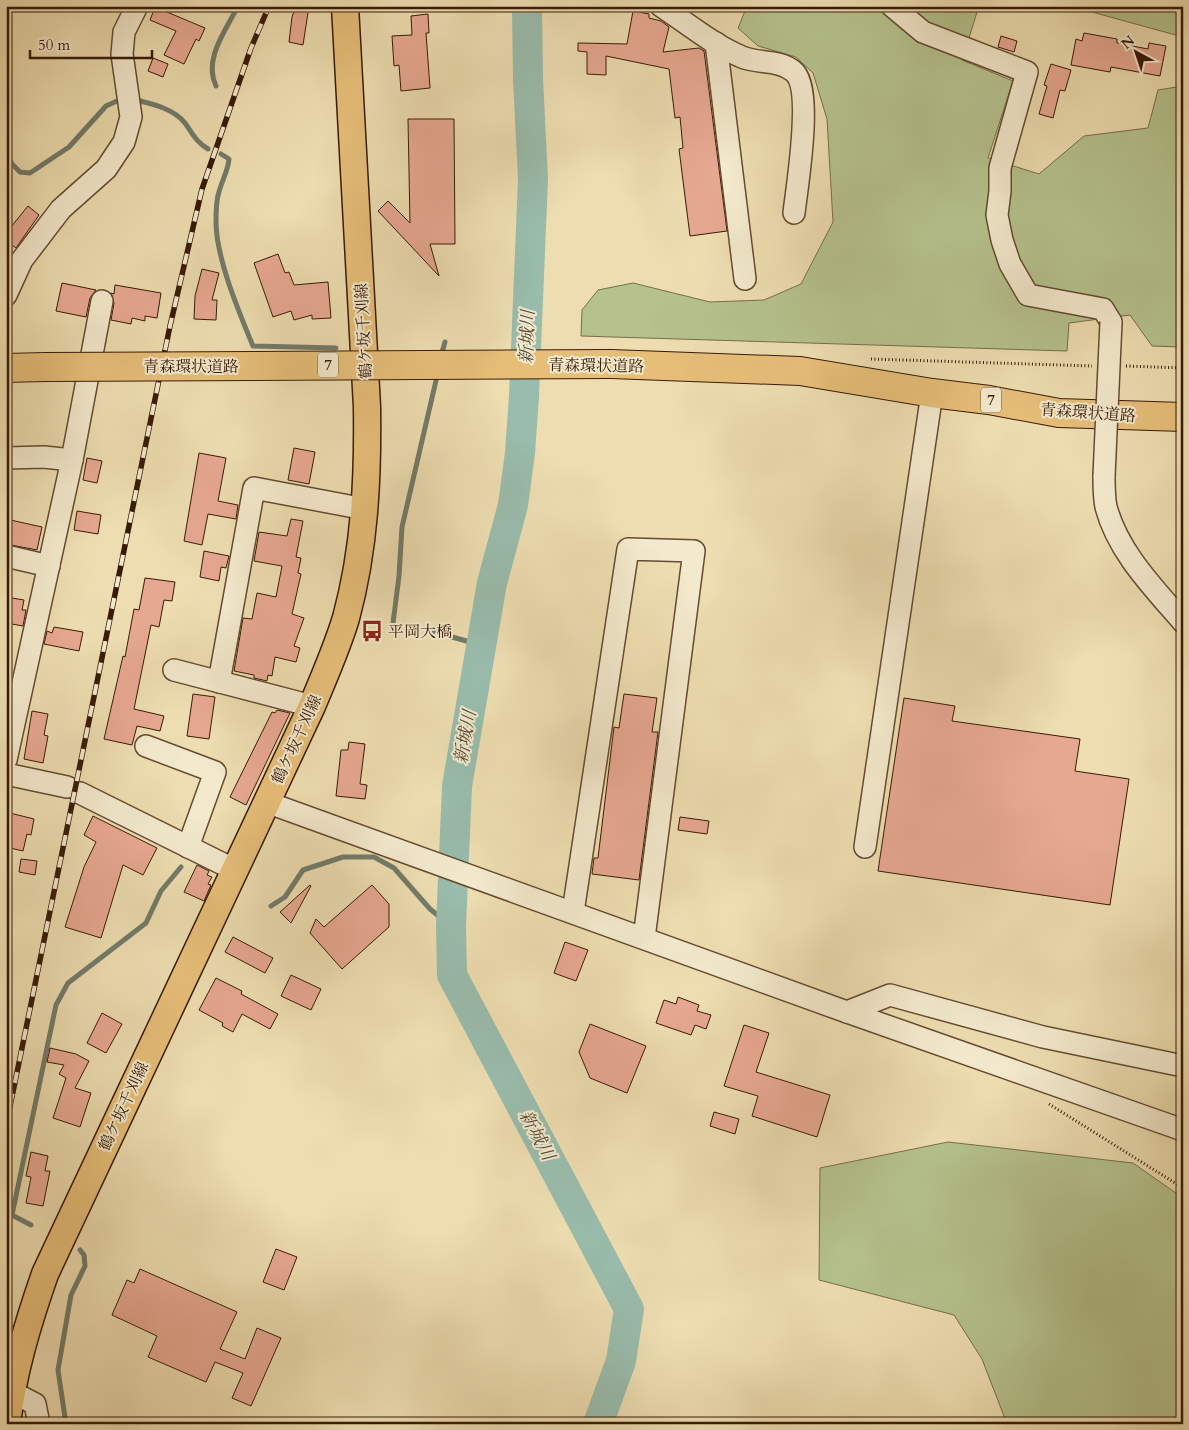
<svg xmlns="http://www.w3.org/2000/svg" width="1189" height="1430" viewBox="0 0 1189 1430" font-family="Cardo,'Noto Serif JP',serif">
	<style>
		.green { fill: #b5c28d; stroke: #766e4a }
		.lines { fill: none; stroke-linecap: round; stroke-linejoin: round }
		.stream { stroke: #727b6a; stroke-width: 5 }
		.river { stroke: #99bcac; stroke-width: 30 }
		.building { fill: #e7a891; stroke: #381a07 }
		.minor-casing { stroke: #654b31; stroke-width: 24 }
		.major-casing { stroke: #381a07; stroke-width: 29 }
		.highway-casing { stroke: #381a07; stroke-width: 30 }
		.path { stroke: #381a07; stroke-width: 3; stroke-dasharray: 1 2.5; stroke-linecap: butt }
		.minor { stroke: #f3e9cc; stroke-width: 21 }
		.major { stroke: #e6be78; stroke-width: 26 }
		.highway { stroke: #e6be78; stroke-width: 28 }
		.rail-casing { stroke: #381a07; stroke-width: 5.5 }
		.rail { stroke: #f3e9cc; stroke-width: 4; stroke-dasharray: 11; stroke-linecap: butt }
		.minor-bridge-casing { stroke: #654b31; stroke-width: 24; stroke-linecap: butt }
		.highway-bridge-casing { stroke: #381a07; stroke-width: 30; stroke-linecap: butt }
		.minor-bridge { stroke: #f3e9cc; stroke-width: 21 }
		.highway-bridge { stroke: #e6be78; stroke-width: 28 }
		.labels { text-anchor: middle; stroke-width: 4; stroke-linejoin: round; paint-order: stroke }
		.shield { fill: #f3e9cc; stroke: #705842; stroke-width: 1 }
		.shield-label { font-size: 15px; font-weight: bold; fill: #381a07 }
		.street-label { font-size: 16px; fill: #381a07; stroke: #f3e9cc }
		.poi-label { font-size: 16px; fill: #381a07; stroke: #f3e9cc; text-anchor: start }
		.water-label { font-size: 18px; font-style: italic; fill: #554b39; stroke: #f3e9cc }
	</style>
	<rect width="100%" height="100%" fill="#edddb0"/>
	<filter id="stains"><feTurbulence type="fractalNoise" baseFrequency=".004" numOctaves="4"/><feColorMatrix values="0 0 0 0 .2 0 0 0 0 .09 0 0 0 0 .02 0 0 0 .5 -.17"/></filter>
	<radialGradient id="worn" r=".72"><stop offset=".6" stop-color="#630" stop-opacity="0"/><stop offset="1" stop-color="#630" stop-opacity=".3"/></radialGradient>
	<!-- green -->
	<g class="green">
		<path d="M 747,6 L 979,6 L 962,60 L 1013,81 L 988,158 L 1039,174 L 1084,136 L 1148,128 L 1158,90 L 1183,86 L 1183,347 L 1152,346 L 1130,315 L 1069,323 L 1067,351 L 581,336 L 582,310 L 598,290 L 633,283 L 710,302 L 764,300 L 801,284 L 833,222 L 827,119 L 813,73 L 796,57 L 758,46 L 738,28 Z"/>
		<path d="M 1070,6 L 1183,6 L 1183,37 Z"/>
		<path d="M 948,1142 L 1133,1163 L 1183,1198 L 1183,1424 L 1007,1424 L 982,1359 L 954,1315 L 819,1280 L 820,1168 Z"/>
	</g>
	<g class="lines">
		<!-- stream -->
		<g class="stream">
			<path d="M 216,86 C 203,59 226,30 238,6"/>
			<path d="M 136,100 C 153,104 174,109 185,123 C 193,134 196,142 208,149"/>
			<path d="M 6,153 L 12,164 L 20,172 L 30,173 L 69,147 L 106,106 L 117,101 L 122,101"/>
			<path d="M 221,154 L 229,159 C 228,171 222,180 219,192 C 216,200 216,213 216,222 C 216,258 239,312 253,346 L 336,348"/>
			<path d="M 441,356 L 445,342"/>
			<path d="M 393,623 L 399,576 L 402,527 L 438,372"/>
			<path d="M 434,632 L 481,645"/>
			<path d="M 271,906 L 285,897 L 303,870 L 343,857 L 374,857 L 394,868 L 430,909 L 451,926"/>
			<path d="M 31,1225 L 12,1215 L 56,1005 L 68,983 L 146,923 L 161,891 L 181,867"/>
			<path d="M 66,1424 L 58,1370 L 71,1295 L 85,1266 L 84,1255 L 80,1250"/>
		</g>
		<!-- river -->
		<path class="river" d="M 527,6 L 528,79 L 533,179 L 524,396 L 520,453 L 513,505 L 492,583 L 457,786 L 451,926 L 452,975 L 629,1309 L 621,1361 L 598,1424"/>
	</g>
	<!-- building -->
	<g class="building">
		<path d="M 296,6 L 309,6 L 303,45 L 289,42 L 292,17 Z"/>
		<path d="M 155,7 L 205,28 L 199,41 L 196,39 L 184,64 L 164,55 L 176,31 L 150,20 Z"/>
		<path d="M 633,11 L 649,14 L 649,18 L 661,21 L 669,27 L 663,52 L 699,48 L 704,51 L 727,231 L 690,236 L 679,149 L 683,148 L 680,117 L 675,118 L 669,69 L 606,56 L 606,75 L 587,74 L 587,52 L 578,51 L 578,43 L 627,44 Z"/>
		<path d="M 428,14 L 429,33 L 426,33 L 430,88 L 401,91 L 399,65 L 394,66 L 392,36 L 412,35 L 411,16 Z"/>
		<path d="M 1084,33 L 1117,39 L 1117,43 L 1148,49 L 1149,43 L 1166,46 L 1160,76 L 1111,67 L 1110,72 L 1071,65 L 1076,39 L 1082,41 Z"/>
		<path d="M 1001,36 L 1017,41 L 1014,52 L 998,47 Z"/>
		<path d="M 153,58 L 168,64 L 163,77 L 148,71 Z"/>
		<path d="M 1051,64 L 1071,70 L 1065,91 L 1060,90 L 1053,118 L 1039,114 L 1047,86 L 1044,85 Z"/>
		<path d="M 408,119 L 454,119 L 455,244 L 430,244 L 439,276 L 378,211 L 388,201 L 410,223 Z"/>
		<path d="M 28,206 L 39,215 L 16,248 L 6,241 L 6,233 Z"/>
		<path d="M 278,254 L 285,273 L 289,272 L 294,285 L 328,282 L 331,318 L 312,319 L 312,315 L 294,320 L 291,311 L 273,317 L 254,263 Z"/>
		<path d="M 202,269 L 219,273 L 212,300 L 217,300 L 216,320 L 194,319 L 195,296 Z"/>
		<path d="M 62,283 L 96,290 L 90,298 L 86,317 L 56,311 Z"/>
		<path d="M 115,285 L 161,293 L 157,318 L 145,316 L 145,321 L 132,318 L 131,324 L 111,320 L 114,303 L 111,293 L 114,294 Z"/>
		<path d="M 294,448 L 315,452 L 309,484 L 288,480 Z"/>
		<path d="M 199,453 L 226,458 L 218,501 L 238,505 L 236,519 L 208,514 L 202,545 L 184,541 Z"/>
		<path d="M 87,458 L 102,461 L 97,483 L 83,480 Z"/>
		<path d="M 77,511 L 101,515 L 98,534 L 74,530 Z"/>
		<path d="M 6,519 L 42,527 L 37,550 L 6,544 Z"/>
		<path d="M 291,519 L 303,521 L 296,557 L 301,558 L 298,573 L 301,574 L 292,614 L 304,618 L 294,646 L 300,648 L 296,662 L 275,657 L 272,676 L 268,675 L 267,681 L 254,678 L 254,675 L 234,671 L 243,618 L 252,619 L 257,593 L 276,597 L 282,566 L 254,561 L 259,532 L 287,536 Z"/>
		<path d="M 204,551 L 229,556 L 226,568 L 221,567 L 219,581 L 200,577 Z"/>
		<path d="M 145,578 L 175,582 L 172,601 L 164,600 L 159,627 L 151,625 L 134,709 L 164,716 L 160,731 L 137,726 L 132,745 L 104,739 L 123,656 L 125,657 L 134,609 L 139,610 Z"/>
		<path d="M 6,597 L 24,600 L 22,610 L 26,610 L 23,626 L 6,623 Z"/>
		<path d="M 54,627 L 83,632 L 79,651 L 44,644 L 47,631 L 52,633 Z"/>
		<path d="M 193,694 L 215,697 L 209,739 L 187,736 Z"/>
		<path d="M 624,694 L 657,698 L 652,732 L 658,732 L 639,880 L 592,874 L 594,858 L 598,858 L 614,727 L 619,728 Z"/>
		<path d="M 904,698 L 955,706 L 952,721 L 1080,739 L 1075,771 L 1129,779 L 1110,905 L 878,871 Z"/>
		<path d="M 277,710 L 290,713 L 246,805 L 230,797 L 272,712 L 275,713 Z"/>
		<path d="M 32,711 L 48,714 L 44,735 L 48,736 L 43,763 L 24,759 Z"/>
		<path d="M 349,742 L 365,744 L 360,784 L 367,785 L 365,799 L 336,796 L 341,750 L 348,750 Z"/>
		<path d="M 6,812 L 34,819 L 31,835 L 27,834 L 23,851 L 6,847 L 10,830 L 6,829 Z"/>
		<path d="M 93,816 L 157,848 L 143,875 L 123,865 L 101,938 L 65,927 L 84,867 L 96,842 L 84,835 Z"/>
		<path d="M 680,817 L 709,821 L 707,834 L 678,830 Z"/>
		<path d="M 21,859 L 37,861 L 35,875 L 19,872 Z"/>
		<path d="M 197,865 L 209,871 L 207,875 L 212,877 L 208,884 L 211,885 L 204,901 L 184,892 Z"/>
		<path d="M 310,885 L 311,886 L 291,923 L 280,912 Z"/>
		<path d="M 372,885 L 389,904 L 389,927 L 342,969 L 310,933 L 316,919 L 324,927 Z"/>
		<path d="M 233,937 L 273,958 L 265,973 L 225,952 Z"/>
		<path d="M 565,942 L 588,950 L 576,981 L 554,973 Z"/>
		<path d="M 291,975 L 321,989 L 311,1010 L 281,996 Z"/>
		<path d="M 216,978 L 242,991 L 241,994 L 278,1014 L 270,1029 L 242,1014 L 233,1032 L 222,1026 L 223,1023 L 199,1010 Z"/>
		<path d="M 678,997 L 699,1005 L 697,1011 L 711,1015 L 706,1029 L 695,1025 L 691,1035 L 656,1023 L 664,1000 L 676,1004 Z"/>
		<path d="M 102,1013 L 122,1024 L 106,1053 L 87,1043 Z"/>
		<path d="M 590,1024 L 646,1046 L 627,1093 L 590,1078 L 579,1052 Z"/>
		<path d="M 744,1025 L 769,1033 L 756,1072 L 830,1095 L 817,1137 L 752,1116 L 758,1096 L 724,1086 Z"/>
		<path d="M 50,1048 L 76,1054 L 89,1061 L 75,1088 L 91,1093 L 80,1127 L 53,1118 L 66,1078 L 59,1074 L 64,1065 L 47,1062 Z"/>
		<path d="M 714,1112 L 739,1119 L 735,1134 L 710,1126 Z"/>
		<path d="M 31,1152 L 48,1156 L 45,1171 L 50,1171 L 43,1206 L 26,1203 L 31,1177 L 26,1176 Z"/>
		<path d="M 276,1249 L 297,1257 L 284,1290 L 263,1282 Z"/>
		<path d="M 140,1269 L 237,1312 L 220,1349 L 245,1359 L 257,1328 L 281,1338 L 251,1406 L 232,1398 L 243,1373 L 215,1362 L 206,1382 L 148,1357 L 157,1336 L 112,1315 L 127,1280 L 134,1283 Z"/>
	</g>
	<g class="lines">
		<!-- minor casing -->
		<g class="minor-casing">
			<g id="minor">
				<path d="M 661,6 C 687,23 713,45 742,57 C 758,64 778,59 793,71 C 814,87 797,186 794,213"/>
				<path d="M 892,6 L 923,32 L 1027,72 L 1000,168 L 1000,191 L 997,215 L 1002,240 L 1010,264 L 1028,295 L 1103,309 L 1111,322"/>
				<path d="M 716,43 L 745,279"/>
				<path d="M 6,295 L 22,260 L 61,209 L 106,169 L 124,142 L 131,117 L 122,54 L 124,32 L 137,6"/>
				<path d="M 6,458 L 44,457 L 72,460 L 6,760"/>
				<path d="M 72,460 L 102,301"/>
				<path d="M 1104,476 C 1104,486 1104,497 1106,507 C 1118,552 1153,587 1183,622"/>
				<path d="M 6,556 L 49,566"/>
				<path d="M 174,670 L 312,706"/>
				<path d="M 219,682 L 254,488 L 365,509"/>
				<path d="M 146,746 L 215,772 L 188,847"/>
				<path d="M 6,774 L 67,787"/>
				<path d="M 80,793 L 235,870"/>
				<path d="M 266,802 L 847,1012 L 1183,1130"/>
				<path d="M 865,847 L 932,393"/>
				<path d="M 573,912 L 628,549 L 694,551 L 644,938"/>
				<path d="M 847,1012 L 890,995 L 1043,1037 L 1183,1066"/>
				<path d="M 12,1392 L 35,1404 L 39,1424"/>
			</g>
		</g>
		<!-- major casing -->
		<g class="major-casing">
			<path id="major" d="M 7,1424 C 13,1372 28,1323 45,1274 L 312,706 C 324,677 337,648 346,618 C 365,548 368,478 367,407 L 345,6"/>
		</g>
		<!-- highway casing -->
		<g class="highway-casing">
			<g id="highway">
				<path d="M 611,364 L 800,371 L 932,393 L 989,400 L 1059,413 L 1183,417"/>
				<path d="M 6,368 L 45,367"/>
			</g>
		</g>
		<!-- path -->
		<g class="path">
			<path d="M 871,359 L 1092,366"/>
			<path d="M 1126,366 L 1183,368"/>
			<path d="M 1049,1104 L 1183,1188"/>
		</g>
		<!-- minor -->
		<use href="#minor" class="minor"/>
		<!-- major -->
		<use href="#major" class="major"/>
		<!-- highway -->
		<use href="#highway" class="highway"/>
		<!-- rail casing -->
		<g class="rail-casing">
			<path id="rail" d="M 6,1126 L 170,326 L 202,189 L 251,48 L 269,6"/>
		</g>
		<!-- rail -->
		<use href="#rail" class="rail"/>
		<!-- minor-bridge casing -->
		<g class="minor-bridge-casing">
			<path id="minor-bridge" d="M 1104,476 L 1111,322"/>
		</g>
		<!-- highway-bridge casing -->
		<g class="highway-bridge-casing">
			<path id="highway-bridge" d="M 45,367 L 611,364"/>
		</g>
		<!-- minor-bridge -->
		<use href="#minor-bridge" class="minor-bridge"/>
		<!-- highway-bridge -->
		<use href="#highway-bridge" class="highway-bridge"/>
	</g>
	<!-- icons -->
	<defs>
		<g id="bus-bare" transform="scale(1.725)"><path d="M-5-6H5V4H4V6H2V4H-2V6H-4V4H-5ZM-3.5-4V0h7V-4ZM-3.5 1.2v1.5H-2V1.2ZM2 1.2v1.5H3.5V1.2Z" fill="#8f2418" stroke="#f3e9cc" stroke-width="2.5" paint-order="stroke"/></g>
	</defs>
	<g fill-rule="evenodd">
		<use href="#bus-bare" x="372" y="631"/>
	</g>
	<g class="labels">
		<!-- shield labels -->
		<g class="shield">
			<rect x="318" y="352.5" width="20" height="25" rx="4"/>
			<rect x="981" y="387.5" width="20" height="25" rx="4"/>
		</g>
		<g class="shield-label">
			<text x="328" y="370">7</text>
			<text x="991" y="405">7</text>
		</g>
		<!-- street labels -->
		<g class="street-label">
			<text transform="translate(363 331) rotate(-93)" y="6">鶴ケ坂千刈線</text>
			<text transform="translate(596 365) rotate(1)" y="6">青森環状道路</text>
			<text x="191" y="372">青森環状道路</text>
			<text transform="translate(1088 412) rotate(4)" y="6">青森環状道路</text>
			<text transform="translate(296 739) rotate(-65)" y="6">鶴ケ坂千刈線</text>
			<text transform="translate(123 1106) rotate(-65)" y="6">鶴ケ坂千刈線</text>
		</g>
		<!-- poi labels -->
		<g class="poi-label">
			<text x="388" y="637">平岡大橋</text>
		</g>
		<!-- water labels -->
		<g class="water-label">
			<text transform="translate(527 337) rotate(-88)" y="6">新城川</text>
			<text transform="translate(465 737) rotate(-80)" y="6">新城川</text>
			<text transform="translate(537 1135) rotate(62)" y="6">新城川</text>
		</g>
	</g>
	<!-- margin -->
	<rect width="1189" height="1430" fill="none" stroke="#edddb0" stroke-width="25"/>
	<rect x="8" y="8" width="1174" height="1415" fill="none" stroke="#381a07" stroke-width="2.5"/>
	<rect x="12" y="12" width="1164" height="1405" fill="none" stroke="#381a07"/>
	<!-- north arrow -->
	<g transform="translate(1136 52) rotate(320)" stroke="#f3e9cc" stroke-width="4" paint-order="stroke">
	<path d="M0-4L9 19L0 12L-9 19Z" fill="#381a07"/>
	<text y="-8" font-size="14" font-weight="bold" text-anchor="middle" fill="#381a07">N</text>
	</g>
	<!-- scale -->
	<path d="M30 50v8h122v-8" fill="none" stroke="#381a07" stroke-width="2.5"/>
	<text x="38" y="50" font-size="15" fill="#381a07" stroke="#f3e9cc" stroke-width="4" paint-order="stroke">50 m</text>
	<rect width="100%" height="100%" filter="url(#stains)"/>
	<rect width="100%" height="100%" fill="url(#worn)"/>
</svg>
